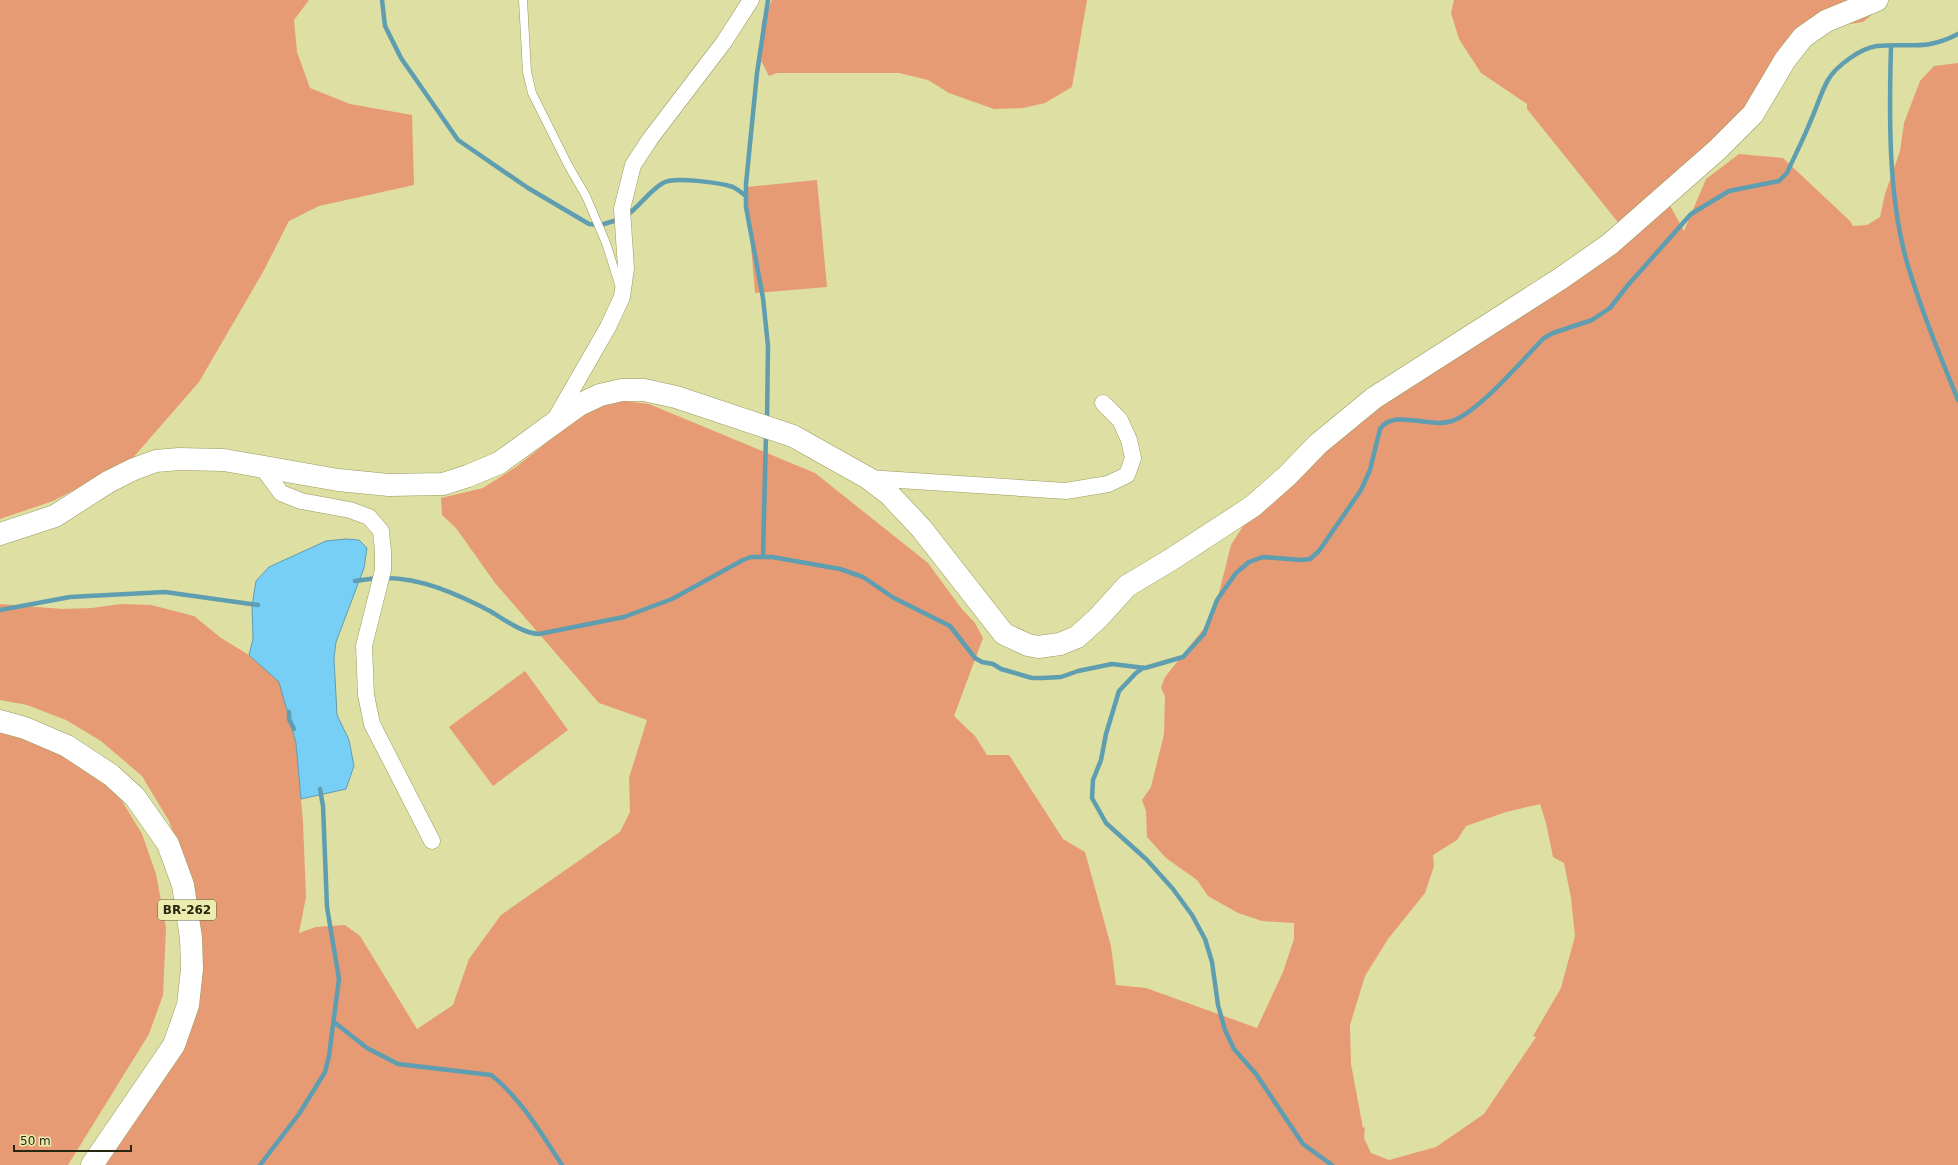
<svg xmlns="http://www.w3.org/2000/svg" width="1958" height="1165" viewBox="0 0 1958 1165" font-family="'DejaVu Sans',sans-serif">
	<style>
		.green { fill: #e79b74; fill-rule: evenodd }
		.water { fill: #77cff5; stroke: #5f9db0 }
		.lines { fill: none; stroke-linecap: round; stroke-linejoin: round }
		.stream { stroke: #5f9db0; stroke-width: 4.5 }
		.lane-casing { stroke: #9a9a5f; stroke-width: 9 }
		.street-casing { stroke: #9a9a5f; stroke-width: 17 }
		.secondary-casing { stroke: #9a9a5f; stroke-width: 23 }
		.highway-casing { stroke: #9a9a5f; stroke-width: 23 }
		.lane { stroke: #fff; stroke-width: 8 }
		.street { stroke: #fff; stroke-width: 16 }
		.secondary { stroke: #fff; stroke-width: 22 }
		.highway { stroke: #fff; stroke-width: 22 }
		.labels { text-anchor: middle; stroke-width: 4; stroke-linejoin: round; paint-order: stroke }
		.shield { fill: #ebecae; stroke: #62623f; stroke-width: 1 }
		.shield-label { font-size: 12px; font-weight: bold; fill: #28270f }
	</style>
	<rect width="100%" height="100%" fill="#dedfa2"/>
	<!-- green -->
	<g class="green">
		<path d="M 0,0 L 309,0 L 294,20 L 297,52 L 310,88 L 350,104 L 412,115 L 414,185 L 319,206 L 289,221 L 263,272 L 199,382 L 131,460 L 53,501 L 0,519 Z"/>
		<path d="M 772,0 L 1087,0 L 1072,87 L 1045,103 L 1023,108 L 994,109 L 949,93 L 928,80 L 899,73 L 777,73 L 769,76 L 759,57 L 762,21 Z"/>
		<path d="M 1454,0 L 1867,0 L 1874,13 L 1863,22 L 1824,28 L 1753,107 L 1662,191 L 1684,231 L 1706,179 L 1739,154 L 1783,158 L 1850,221 L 1853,226 L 1867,225 L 1880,217 L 1885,194 L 1900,151 L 1904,123 L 1920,81 L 1934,66 L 1958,63 L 1958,1165 L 104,1165 L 193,1001 L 185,866 L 169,821 L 142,776 L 101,741 L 66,720 L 27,705 L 0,700 L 0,604 L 63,609 L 92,608 L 121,604 L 151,605 L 194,616 L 221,638 L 249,655 L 279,682 L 296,743 L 303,822 L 306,897 L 299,933 L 316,927 L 345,925 L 360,936 L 417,1029 L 453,1005 L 469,959 L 501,915 L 620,832 L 630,812 L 629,778 L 647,720 L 599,703 L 495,583 L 456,528 L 442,515 L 441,498 L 483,488 L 516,467 L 545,444 L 581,410 L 615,400 L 649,404 L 815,473 L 928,563 L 961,608 L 975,623 L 983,638 L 954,716 L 975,736 L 987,755 L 1009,755 L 1063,839 L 1085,852 L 1111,946 L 1116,985 L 1146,988 L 1257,1028 L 1283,972 L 1294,939 L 1294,923 L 1262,921 L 1238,913 L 1208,896 L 1197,880 L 1166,858 L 1147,837 L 1146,811 L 1142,800 L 1151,787 L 1164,734 L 1165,696 L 1161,688 L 1165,677 L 1213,617 L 1231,545 L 1250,515 L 1355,414 L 1621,226 L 1527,109 L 1527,104 L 1481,73 L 1459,39 L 1451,13 ZM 1540,804 L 1546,823 L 1553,857 L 1564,863 L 1571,898 L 1575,936 L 1561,988 L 1533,1036 L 1536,1037 L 1484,1114 L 1436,1147 L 1389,1160 L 1371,1153 L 1364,1138 L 1365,1127 L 1363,1128 L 1351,1064 L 1350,1025 L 1365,976 L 1388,939 L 1425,893 L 1434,866 L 1433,855 L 1457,840 L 1466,826 L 1506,812 Z"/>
		<path d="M 817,180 L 827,287 L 755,293 L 746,187 Z"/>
		<path d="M 525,671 L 568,730 L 493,786 L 449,727 Z"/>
		<path d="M 0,730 L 19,734 L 84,766 L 119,796 L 142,834 L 156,874 L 166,928 L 163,995 L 149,1034 L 68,1165 L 0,1165 Z"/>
	</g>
	<!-- water -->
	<path class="water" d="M 346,539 L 359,540 L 367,548 L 364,568 L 336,642 L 334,658 L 337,715 L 349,740 L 354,766 L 346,789 L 301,799 L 296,743 L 279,682 L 249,655 L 253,639 L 252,606 L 256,581 L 269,567 L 326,541 Z"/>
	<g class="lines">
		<!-- stream -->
		<g class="stream">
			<path d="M 382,0 L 385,26 L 401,58 L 458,140 L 528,188 L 589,224 L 601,225 L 620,219"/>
			<path d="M 1891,46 C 1889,116 1888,199 1908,266 C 1922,312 1940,356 1958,400"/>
			<path d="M 626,216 C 640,206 649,191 663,183 C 673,176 721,183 733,187 C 737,189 742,193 746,196"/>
			<path d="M 767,421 L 768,346 L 763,298 L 746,207 L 746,184 L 757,73 L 768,0"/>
			<path d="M 763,556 L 766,434"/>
			<path d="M 385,578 C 422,578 457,594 490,611 C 505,620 522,633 539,634 L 624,617 L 672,599 L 743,560 L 751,557 L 772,557 L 840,569 L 863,577 L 894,598 L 950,626 L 975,658 L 982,662 L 993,664 L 1001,669 L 1032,678 L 1043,678 L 1061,677 L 1078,671 L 1112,664 L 1145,668 L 1183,657 L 1204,634 L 1217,600 L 1236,573 L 1249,562 L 1263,557 L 1301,560 L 1310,559 L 1319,551 L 1361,490 L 1370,470 L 1380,429 C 1394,408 1429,429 1452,421 C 1479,412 1523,359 1544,338 L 1553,333 L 1592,320 L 1610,308 L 1628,285 L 1691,214 L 1729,191 L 1779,181 L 1787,173 C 1795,155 1804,138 1811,120 C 1817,107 1821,92 1828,80 C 1836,66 1861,48 1877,46 C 1909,43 1926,51 1958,34"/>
			<path d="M 355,581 L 377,578"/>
			<path d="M 0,610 L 70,597 L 165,592 L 258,605"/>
			<path d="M 1143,668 L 1136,673 L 1119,691 L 1106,734 L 1101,760 L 1093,780 L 1092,798 L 1106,823 L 1147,860 L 1173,889 L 1192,915 L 1205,939 L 1212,962 L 1218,1005 L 1225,1030 L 1234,1049 L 1256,1074 L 1303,1144 L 1332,1165"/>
			<path d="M 289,712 L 289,719 L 294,729"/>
			<path d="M 334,1022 L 367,1048 L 398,1064 L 491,1075 C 519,1096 543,1136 562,1165"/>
			<path d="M 260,1165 L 299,1114 L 325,1072 L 329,1056 L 339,979 L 327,907 L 323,806 L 320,789"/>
		</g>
		<!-- lane casing -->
		<g class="lane-casing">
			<path id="lane" d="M 523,0 L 527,72 L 532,93 L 568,165 L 586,196 L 606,243 L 619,284"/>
		</g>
		<!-- street casing -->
		<g class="street-casing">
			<g id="street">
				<path d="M 554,421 L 608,327 L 622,297 L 626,268 L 622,209 L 633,165 L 650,139 L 724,42 L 751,0"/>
				<path d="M 262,467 L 281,493 L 301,501 L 350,510 L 369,517 L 381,531 L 383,552 L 383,570 L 364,646 L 366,695 L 372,724 L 432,841"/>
				<path d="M 868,478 L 1066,491 L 1108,484 L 1127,475 L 1133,458 L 1129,440 L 1120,420 L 1103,403"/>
			</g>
		</g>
		<!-- secondary casing -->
		<g class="secondary-casing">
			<path id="secondary" d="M 0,534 L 55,516 L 108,482 L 134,469 L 156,461 L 179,459 L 224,460 L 338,480 L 389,485 L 443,484 L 468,476 L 499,463 L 579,405 L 600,395 L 622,390 L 644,390 L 676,397 L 793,436 L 868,478 L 889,494 L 921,528 L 1004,634 L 1028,645 L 1038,647 L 1060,644 L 1077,637 L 1098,618 L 1127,586 L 1172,559 L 1253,506 L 1287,476 L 1318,444 L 1374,398 L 1560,279 L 1610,244 L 1717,150 L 1753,114 L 1785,60 L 1803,37 L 1826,21 L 1877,0"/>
		</g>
		<!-- highway casing -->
		<g class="highway-casing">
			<path id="highway" d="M 0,721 L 25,728 L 67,746 L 111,775 L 135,797 L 168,844 L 183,885 L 191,938 L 192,969 L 188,1005 L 174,1045 L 92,1165"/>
		</g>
		<!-- lane -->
		<use href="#lane" class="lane"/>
		<!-- street -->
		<use href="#street" class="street"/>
		<!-- secondary -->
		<use href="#secondary" class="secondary"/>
		<!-- highway -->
		<use href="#highway" class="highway"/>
	</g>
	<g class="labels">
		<!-- shield labels -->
		<rect class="shield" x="158" y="900" width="58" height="20" rx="3"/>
		<g class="shield-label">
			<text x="187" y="914">BR-262</text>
		</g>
	</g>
	<!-- scale -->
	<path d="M14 1145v6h117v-6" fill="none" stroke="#28270f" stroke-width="2"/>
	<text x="20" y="1145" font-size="12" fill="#28270f" stroke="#ebecae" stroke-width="3" paint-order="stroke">50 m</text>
</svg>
